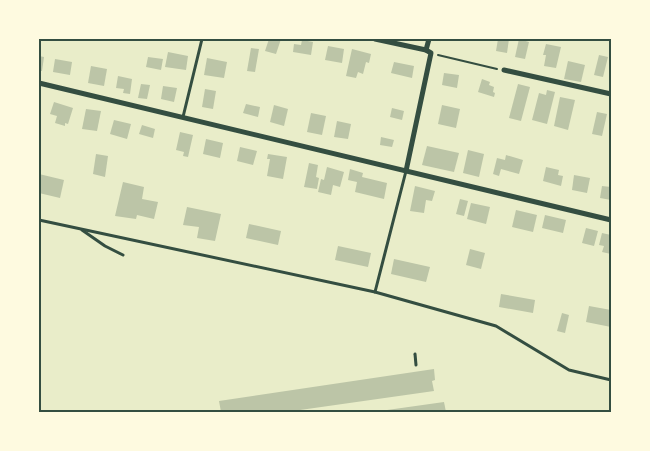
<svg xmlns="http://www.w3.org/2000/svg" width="650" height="451" viewBox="0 0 650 451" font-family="'PT Sans Narrow',sans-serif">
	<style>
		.building { fill: #bcc5a7 }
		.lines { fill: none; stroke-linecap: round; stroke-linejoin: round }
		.path { stroke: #344e41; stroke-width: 2 }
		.service { stroke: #344e41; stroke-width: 3 }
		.minor { stroke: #344e41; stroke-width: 5 }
		.neatline { fill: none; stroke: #344e41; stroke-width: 2 }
	</style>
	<rect width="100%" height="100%" fill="#e9edc9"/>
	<!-- building -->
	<g class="building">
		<path d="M 269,39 L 281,39 L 276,54 L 265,51 Z"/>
		<path d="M 498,39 L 509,39 L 507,53 L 496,51 Z"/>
		<path d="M 519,39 L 529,42 L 525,59 L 515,57 Z"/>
		<path d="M 302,40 L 313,42 L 311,55 L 293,52 L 294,44 L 301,45 Z"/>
		<path d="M 546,44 L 561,47 L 556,68 L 544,66 L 546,55 L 543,55 Z"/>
		<path d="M 328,46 L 344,49 L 342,63 L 325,60 Z"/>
		<path d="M 251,48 L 259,49 L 255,72 L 247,71 Z"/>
		<path d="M 352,49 L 371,54 L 369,63 L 366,62 L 363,74 L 358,72 L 356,78 L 346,76 Z"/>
		<path d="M 168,52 L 188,56 L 186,70 L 165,67 Z"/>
		<path d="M 599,55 L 608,57 L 603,77 L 594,75 Z"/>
		<path d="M 39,56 L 44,57 L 42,71 L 39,71 Z"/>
		<path d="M 148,57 L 163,59 L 161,70 L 146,67 Z"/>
		<path d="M 207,58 L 227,62 L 224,78 L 204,75 Z"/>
		<path d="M 55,59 L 72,62 L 70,75 L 53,72 Z"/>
		<path d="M 568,61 L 585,65 L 581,82 L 564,79 Z"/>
		<path d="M 394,62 L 414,66 L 412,78 L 391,73 Z"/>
		<path d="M 91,66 L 107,69 L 104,86 L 88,83 Z"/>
		<path d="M 444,73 L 459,75 L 457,88 L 442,85 Z"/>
		<path d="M 118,76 L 132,79 L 130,94 L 123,93 L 124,89 L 116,88 Z"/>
		<path d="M 482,79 L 490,82 L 489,85 L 494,87 L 493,92 L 495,93 L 494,97 L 478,92 Z"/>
		<path d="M 141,84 L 150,85 L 147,99 L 138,98 Z"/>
		<path d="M 518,84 L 530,87 L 521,121 L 509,118 Z"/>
		<path d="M 163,86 L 177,88 L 174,102 L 161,99 Z"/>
		<path d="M 205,89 L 216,91 L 213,109 L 202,107 Z"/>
		<path d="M 547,90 L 555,92 L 547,124 L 532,120 L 539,93 L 546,95 Z"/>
		<path d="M 560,97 L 575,100 L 568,130 L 554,126 Z"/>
		<path d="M 54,102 L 73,108 L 68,124 L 65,123 L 65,126 L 55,123 L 57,116 L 50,114 Z"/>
		<path d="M 246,104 L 260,107 L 258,117 L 243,113 Z"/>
		<path d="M 274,105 L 288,109 L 284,126 L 270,122 Z"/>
		<path d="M 442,105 L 460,109 L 456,128 L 438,124 Z"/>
		<path d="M 392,108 L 404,111 L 402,120 L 390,117 Z"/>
		<path d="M 86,109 L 101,111 L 97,131 L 82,129 Z"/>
		<path d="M 597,112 L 607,114 L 602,136 L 592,134 Z"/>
		<path d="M 311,113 L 326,116 L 322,135 L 307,132 Z"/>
		<path d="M 114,120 L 131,124 L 127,139 L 110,134 Z"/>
		<path d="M 337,121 L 351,124 L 348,139 L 334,137 Z"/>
		<path d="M 142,125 L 155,129 L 153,138 L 139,134 Z"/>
		<path d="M 180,132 L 193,135 L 188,157 L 183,156 L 184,152 L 176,150 Z"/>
		<path d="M 381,137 L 394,140 L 392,147 L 380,145 Z"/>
		<path d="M 206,139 L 223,143 L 220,158 L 203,154 Z"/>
		<path d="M 427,146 L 459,153 L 454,172 L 422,165 Z"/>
		<path d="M 240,147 L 257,151 L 253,165 L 237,161 Z"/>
		<path d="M 468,150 L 484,154 L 479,177 L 463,173 Z"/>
		<path d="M 96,154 L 108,156 L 105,177 L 93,174 Z"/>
		<path d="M 268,154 L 287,157 L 283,179 L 267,176 L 270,159 L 267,159 Z"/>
		<path d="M 506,155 L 523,160 L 519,174 L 501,169 L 499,176 L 493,174 L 497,158 L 505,160 Z"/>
		<path d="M 309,163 L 318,165 L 316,177 L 319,178 L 317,189 L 304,187 Z"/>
		<path d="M 327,167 L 344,172 L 340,187 L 333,185 L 331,195 L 318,192 L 321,179 L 324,180 Z"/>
		<path d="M 546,167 L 559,170 L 558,175 L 563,176 L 561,186 L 543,181 Z"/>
		<path d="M 350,169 L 363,173 L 362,177 L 387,183 L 384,199 L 355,192 L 357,182 L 348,180 Z"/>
		<path d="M 39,174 L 64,180 L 60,198 L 39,193 Z"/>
		<path d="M 574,175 L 590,178 L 587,193 L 572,190 Z"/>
		<path d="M 123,182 L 144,187 L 142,199 L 158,202 L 154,219 L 137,215 L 136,219 L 115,216 Z"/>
		<path d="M 415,186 L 435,191 L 432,201 L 426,200 L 424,213 L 410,211 Z"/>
		<path d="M 602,186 L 611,187 L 611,200 L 600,198 Z"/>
		<path d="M 460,199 L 468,201 L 464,216 L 456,214 Z"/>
		<path d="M 471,203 L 490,207 L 486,224 L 467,219 Z"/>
		<path d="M 187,207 L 221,214 L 215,241 L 197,238 L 199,227 L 183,225 Z"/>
		<path d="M 516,210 L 537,215 L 533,232 L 512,227 Z"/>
		<path d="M 545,215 L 566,220 L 563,233 L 542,228 Z"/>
		<path d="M 249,224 L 281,231 L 278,245 L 246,238 Z"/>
		<path d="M 586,228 L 598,231 L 594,246 L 582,243 Z"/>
		<path d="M 602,233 L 611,235 L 611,254 L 602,252 L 604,246 L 599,245 Z"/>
		<path d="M 338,246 L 371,253 L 368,267 L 335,260 Z"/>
		<path d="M 470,249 L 485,253 L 481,269 L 466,265 Z"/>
		<path d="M 394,259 L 430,267 L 426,282 L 391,274 Z"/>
		<path d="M 501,294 L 535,300 L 533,313 L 499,307 Z"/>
		<path d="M 589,306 L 611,310 L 611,327 L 586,322 Z"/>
		<path d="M 562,313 L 569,315 L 565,333 L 557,331 Z"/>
		<path d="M 434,369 L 435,380 L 432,381 L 434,391 L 286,412 L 221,412 L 219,401 Z"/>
		<path d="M 444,402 L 446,412 L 380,412 L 380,411 Z"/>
	</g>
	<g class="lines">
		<!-- path -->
		<path class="path" d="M 438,55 L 497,69"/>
		<!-- service -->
		<g class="service">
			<path d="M 183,117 L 202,39"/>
			<path d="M 39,220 L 375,292 L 496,326 L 569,370 L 611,380"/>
			<path d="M 82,230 L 105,246 L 123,255"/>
			<path d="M 375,292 L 406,171"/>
			<path d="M 415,354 L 416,365"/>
		</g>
		<!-- minor -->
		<g class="minor">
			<path d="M 375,39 L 426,50 L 431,53 L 406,171"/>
			<path d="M 426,50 L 429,39"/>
			<path d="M 504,70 L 611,94"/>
			<path d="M 39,83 L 611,220"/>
		</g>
	</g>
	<!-- border -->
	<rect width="650" height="451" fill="none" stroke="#fefae0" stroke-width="80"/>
	<rect x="40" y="40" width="570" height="371" class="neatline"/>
</svg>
